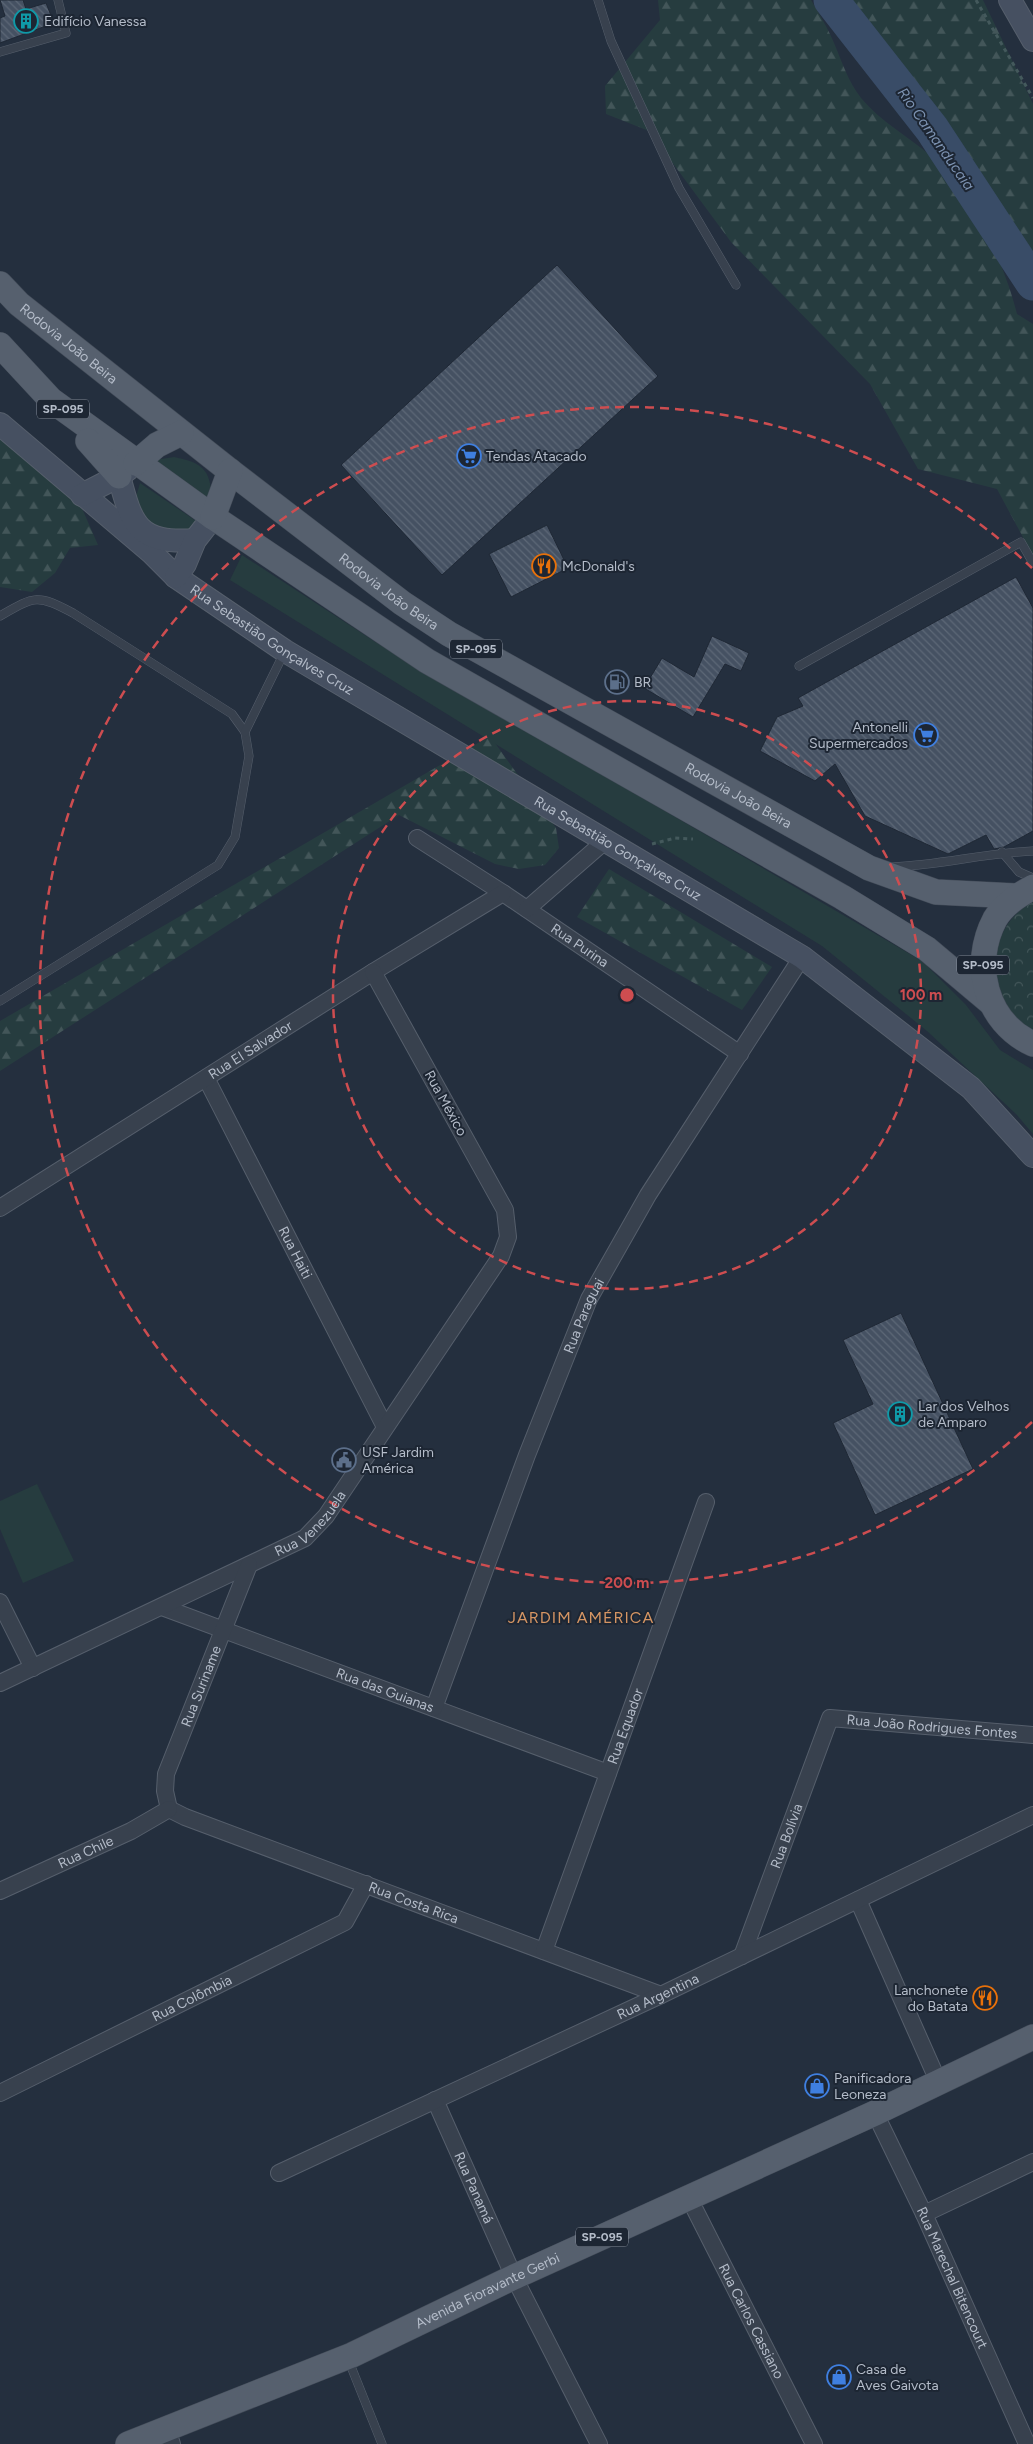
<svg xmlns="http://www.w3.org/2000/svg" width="1033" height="2444" viewBox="0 0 1033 2444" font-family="Figtree,sans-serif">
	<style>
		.grass { fill: #263c3f }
		.forest { fill: url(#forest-firs) }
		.park { fill: url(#park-crowns) }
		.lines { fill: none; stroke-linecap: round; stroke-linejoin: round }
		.river { stroke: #394c67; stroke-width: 35 }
		.building { fill: url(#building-back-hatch); stroke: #1f2835 }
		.lane-casing { stroke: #565f6c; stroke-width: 9 }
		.street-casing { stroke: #565f6c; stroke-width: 18 }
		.secondary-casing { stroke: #565f6c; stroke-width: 24 }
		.primary-casing { stroke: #414a57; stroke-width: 26 }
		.path { stroke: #44595c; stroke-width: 3; stroke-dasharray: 4 4; stroke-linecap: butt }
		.lane { stroke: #38414e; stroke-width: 8 }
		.street { stroke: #38414e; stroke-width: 16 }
		.secondary { stroke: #465061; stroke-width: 22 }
		.primary { stroke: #56606e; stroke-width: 25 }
		.ring { fill: none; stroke: #ce4d50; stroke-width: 2.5; stroke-dasharray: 9 6 }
		.labels { text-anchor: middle; stroke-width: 4; stroke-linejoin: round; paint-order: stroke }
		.shield { fill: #1d2633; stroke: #878f9c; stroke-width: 1 }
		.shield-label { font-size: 12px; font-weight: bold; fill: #b4bcc9 }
		.poi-label { font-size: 14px; fill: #b4bcc9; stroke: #1d2633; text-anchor: start }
		.street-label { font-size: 14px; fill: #b4bcc9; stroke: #1d2633 }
		.water-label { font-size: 15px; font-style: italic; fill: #7c92b1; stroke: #1d2633 }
		.quarter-label { font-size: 16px; letter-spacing: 1px; fill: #d59563; stroke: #1d2633 }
		.centre { fill: #ce4d50; stroke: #1d2633; stroke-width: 2.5 }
		.ring-label { font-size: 15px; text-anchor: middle; font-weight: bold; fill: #ce4d50; stroke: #1d2633; stroke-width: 4; stroke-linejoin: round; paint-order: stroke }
	</style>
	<defs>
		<pattern id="forest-firs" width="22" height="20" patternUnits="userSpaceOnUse" patternTransform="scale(1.25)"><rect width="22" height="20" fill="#263c3f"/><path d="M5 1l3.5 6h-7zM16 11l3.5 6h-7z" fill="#435659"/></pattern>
		<pattern id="park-crowns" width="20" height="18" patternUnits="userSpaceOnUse" patternTransform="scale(1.25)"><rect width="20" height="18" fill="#263c3f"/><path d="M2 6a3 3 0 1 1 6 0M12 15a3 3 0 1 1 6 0" fill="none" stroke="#435659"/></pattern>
		<pattern id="building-back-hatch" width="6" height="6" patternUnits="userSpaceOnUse" patternTransform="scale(1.25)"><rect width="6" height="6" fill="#455162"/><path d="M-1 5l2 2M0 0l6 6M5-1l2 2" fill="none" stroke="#5d6877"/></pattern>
	</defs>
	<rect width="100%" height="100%" fill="#242f3e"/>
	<!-- grass -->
	<g class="grass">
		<path d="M 174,457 C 205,463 212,472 211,503 L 154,460 Z"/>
		<path d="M 140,483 L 202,525 L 180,536 L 151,531 L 135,500 Z"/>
		<path d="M 242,555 L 377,643 L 922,961 L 966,1005 L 1000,1050 L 1033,1070 L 1033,1134 L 1016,1114 L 927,1031 L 822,946 L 230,580 Z"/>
		<path d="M 37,1484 L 74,1561 L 23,1583 L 0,1529 L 0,1501 Z"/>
	</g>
	<!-- forest -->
	<g class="forest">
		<path d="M 658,0 L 811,0 C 819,14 828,28 834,43 C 842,62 848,81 861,98 C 881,122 908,136 931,156 C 971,190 1005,265 1017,314 L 1033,324 L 1033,556 L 997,489 L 918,469 L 870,384 L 731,242 L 649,131 L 606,114 L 605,86 L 660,20 Z"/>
		<path d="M 841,0 L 983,0 L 1033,104 L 1033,253 L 868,29 Z"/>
		<path d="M 0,430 L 77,497 L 98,545 L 70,548 L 55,573 L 32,592 L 0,587 Z"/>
		<path d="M 490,736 L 556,828 L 559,848 L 545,865 L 519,869 L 495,864 L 399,815 L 0,1071 L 0,1021 Z"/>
		<path d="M 609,869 L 772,967 L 742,1010 L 577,917 Z"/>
	</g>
	<!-- park -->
	<path class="park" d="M 1033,902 L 1033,1031 C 1026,1028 1021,1022 1015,1016 C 982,984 991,923 1033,902 Z"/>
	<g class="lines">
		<!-- river -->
		<path class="river" d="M 831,0 L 932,129 L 1033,283"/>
	</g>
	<!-- building -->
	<g class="building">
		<path d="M 0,0 L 23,0 L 26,9 L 46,3 L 54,23 L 0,43 L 0,18 L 5,16 Z"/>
		<path d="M 557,265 L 658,376 L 442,575 L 341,465 Z"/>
		<path d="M 547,525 L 568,568 L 511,597 L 489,554 Z"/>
		<path d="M 1016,577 L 1033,608 L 1033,831 L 1004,847 L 994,849 L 986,835 L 948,854 L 865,816 L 835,764 L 815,781 L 760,751 L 777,717 L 803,706 L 798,698 Z"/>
		<path d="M 712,636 L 749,653 L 741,671 L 725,664 L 693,717 L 644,688 L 662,658 L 694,677 Z"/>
		<path d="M 901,1313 L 973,1469 L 875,1515 L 833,1423 L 873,1404 L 843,1340 Z"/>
	</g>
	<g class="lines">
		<!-- lane casing -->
		<g class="lane-casing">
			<g id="lane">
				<path d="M 598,0 L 611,41 L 679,188 L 736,285"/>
				<path d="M 0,52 L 66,33 L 58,0"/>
				<path d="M 0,616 C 35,596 37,594 73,613 L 232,714 L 245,732 L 249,756 L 235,837 L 218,865 L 0,1001"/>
				<path d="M 799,666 L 1021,542 L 1033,563"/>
				<path d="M 245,732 L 284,653"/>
				<path d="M 1002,852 L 1019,872 L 1033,878"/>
				<path d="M 893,867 C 940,865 986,853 1033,851"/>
				<path d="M 348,2359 L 382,2444"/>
			</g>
		</g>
		<!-- street casing -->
		<g class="street-casing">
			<g id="street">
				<path id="s1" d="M 417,838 L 503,893 L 740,1054"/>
				<path d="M 527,909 L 605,841"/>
				<path id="s2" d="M 206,1078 L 385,1427"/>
				<path id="s3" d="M 0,1208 L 373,972 L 503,893"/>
				<path d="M 0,1602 L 33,1668"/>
				<path id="s4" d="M 162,1607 L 608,1773"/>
				<path id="s5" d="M 0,1683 L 305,1538 L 326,1516 L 501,1256 L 508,1237 L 505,1210 L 373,972"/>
				<path id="s6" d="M 434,1708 L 527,1455 L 589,1299 L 648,1195 L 802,957"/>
				<path id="s7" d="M 169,1809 L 185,1817 L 661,1995"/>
				<path id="s8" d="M 169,1809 L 165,1791 L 166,1774 L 249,1565"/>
				<path id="s9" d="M 0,1891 L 131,1831 L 169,1809"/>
				<path d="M 858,1900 L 938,2081"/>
				<path id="s10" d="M 544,1951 L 706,1502"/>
				<path id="s11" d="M 742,1956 L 830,1718 L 1033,1735"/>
				<path id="s12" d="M 0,2093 L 345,1922 L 366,1884"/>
				<path id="s13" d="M 435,2100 L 514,2277 L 599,2444"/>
				<path id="s14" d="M 875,2113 L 924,2214 L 1027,2444"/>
				<path id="s15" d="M 279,2173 L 661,1995 L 1033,1815"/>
				<path id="s16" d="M 689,2198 L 814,2444"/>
				<path d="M 924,2214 L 1033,2162"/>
				<path d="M 167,2429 L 172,2444"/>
			</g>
		</g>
		<!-- secondary casing -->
		<g class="secondary-casing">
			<g id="secondary">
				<path d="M 1010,0 L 1033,40"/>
				<path id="s17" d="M 0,424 L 151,552 L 176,577 L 285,651 L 802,957 L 971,1088 L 1033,1156"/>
				<path d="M 119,476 C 132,526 138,544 195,540"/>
				<path d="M 82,495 L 119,476 L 131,467"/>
				<path d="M 176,577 L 185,564 L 195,540 L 213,517"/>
			</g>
		</g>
		<!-- primary casing -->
		<g class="primary-casing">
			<g id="primary">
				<path id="s18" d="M 0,284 L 19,304 L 230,471 L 402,603 L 449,634 L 869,868 L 936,892 L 1016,896"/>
				<path d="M 0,345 L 51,400 L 213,517 L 427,661 L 842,897 L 927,949 L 990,1002"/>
				<path d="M 88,441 L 119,476"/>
				<path d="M 136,463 L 157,445 L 181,433"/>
				<path d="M 213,517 L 230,471"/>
				<path d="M 1033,887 C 1019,895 1004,904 995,919 C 971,964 985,1022 1033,1044"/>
				<path id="s19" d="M 128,2444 L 352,2355 L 514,2277 L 875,2113 L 1033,2037"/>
			</g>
		</g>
		<!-- path -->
		<g class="path">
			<path d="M 976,0 L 1033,98"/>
			<path d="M 652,844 L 675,838 L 693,839"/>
		</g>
		<!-- lane -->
		<use href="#lane" class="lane"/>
		<!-- street -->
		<use href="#street" class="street"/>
		<!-- secondary -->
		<use href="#secondary" class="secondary"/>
		<!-- primary -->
		<use href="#primary" class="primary"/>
	</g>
	<!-- distance rings -->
	<g class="ring">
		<circle cx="627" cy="995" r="294"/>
		<path d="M1032 1422A588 588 0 1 1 1032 568"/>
	</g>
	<!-- icons -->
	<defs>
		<g id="building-ring" transform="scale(1.25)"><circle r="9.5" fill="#1d2633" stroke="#0f9aa8" stroke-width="1.5"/><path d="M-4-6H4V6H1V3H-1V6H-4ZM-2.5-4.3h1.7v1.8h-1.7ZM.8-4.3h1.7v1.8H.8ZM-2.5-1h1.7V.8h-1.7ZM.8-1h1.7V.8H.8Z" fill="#0f9aa8"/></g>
		<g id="supermarket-ring" transform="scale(1.25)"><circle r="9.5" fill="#1d2633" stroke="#3f7fe0" stroke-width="1.5"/><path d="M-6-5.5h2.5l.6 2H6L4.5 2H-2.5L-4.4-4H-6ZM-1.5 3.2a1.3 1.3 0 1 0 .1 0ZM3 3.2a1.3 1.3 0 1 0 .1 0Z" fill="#3f7fe0"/></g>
		<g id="restaurant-ring" transform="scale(1.25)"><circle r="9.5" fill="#1d2633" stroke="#e8710a" stroke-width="1.5"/><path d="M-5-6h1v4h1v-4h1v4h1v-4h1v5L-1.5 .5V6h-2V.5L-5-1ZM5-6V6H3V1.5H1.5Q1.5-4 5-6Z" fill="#e8710a"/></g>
		<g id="fuel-ring" transform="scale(1.25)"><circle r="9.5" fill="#1d2633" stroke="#5c6f8a" stroke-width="1.5"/><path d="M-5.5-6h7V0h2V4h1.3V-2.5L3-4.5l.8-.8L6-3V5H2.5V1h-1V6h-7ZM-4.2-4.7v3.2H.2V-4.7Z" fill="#5c6f8a"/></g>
		<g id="civic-ring" transform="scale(1.25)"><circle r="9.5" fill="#1d2633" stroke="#5c6f8a" stroke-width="1.5"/><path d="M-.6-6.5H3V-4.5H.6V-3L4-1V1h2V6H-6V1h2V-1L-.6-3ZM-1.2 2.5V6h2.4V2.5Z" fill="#5c6f8a"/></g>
		<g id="shop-ring" transform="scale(1.25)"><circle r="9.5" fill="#1d2633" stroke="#3f7fe0" stroke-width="1.5"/><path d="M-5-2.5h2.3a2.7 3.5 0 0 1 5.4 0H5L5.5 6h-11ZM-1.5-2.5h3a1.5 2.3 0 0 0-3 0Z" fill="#3f7fe0"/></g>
	</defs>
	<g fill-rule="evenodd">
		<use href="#building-ring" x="26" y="21"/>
		<use href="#supermarket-ring" x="469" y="456"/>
		<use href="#restaurant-ring" x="544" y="566"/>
		<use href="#fuel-ring" x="617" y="682"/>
		<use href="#supermarket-ring" x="926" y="735"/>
		<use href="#building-ring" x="900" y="1414"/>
		<use href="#civic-ring" x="344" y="1460"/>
		<use href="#restaurant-ring" x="985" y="1998"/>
		<use href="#shop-ring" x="817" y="2086"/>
		<use href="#shop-ring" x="839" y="2377"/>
	</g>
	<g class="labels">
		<!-- shield labels -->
		<g class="shield">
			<rect x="37" y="399.5" width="52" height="19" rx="4"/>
			<rect x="450" y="639.5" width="52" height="19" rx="4"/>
			<rect x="957" y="955.5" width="52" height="19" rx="4"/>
			<rect x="576" y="2227.5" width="52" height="19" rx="4"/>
		</g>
		<g class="shield-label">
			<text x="63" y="413">SP-095</text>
			<text x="476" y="653">SP-095</text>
			<text x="983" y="969">SP-095</text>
			<text x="602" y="2241">SP-095</text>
		</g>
		<!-- poi labels -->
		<g class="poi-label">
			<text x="44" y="26">Edifício Vanessa</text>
			<text x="486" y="461">Tendas Atacado</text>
			<text x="562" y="571">McDonald's</text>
			<text x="634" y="687">BR</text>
			<text x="908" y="732" text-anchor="end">Antonelli<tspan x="908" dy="16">Supermercados</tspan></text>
			<text x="918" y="1411">Lar dos Velhos<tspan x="918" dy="16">de Amparo</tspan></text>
			<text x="362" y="1457">USF Jardim<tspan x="362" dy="16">América</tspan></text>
			<text x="968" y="1995" text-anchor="end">Lanchonete<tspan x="968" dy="16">do Batata</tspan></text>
			<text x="834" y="2083">Panificadora<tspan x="834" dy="16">Leoneza</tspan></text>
			<text x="856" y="2374">Casa de<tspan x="856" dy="16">Aves Gaivota</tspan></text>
		</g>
		<!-- street labels -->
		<g class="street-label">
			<text dy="5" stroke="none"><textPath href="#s18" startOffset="91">Rodovia João Beira</textPath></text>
			<text dy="5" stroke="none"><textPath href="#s18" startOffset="496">Rodovia João Beira</textPath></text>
			<text dy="5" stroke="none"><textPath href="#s17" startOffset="348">Rua Sebastião Gonçalves Cruz</textPath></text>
			<text dy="5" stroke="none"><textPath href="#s18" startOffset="901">Rodovia João Beira</textPath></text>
			<text dy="5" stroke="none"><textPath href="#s17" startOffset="752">Rua Sebastião Gonçalves Cruz</textPath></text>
			<text dy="5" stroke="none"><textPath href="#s1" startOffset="195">Rua Purina</textPath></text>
			<text dy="5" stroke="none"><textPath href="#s3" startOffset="296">Rua El Salvador</textPath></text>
			<text transform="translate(446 1103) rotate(61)" y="5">Rua México</text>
			<text dy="5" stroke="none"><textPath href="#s2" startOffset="196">Rua Haiti</textPath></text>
			<text dy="5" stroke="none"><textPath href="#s6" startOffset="420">Rua Paraguai</textPath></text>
			<text dy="5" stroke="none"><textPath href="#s5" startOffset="351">Rua Venezuela</textPath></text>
			<text dy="5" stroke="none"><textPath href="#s8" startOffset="130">Rua Suriname</textPath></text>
			<text dy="5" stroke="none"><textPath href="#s4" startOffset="238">Rua das Guianas</textPath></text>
			<text dy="5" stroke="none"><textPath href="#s10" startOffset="239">Rua Equador</textPath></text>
			<text dy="5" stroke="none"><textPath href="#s11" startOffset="356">Rua João Rodrigues Fontes</textPath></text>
			<text dy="5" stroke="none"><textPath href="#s11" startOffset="128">Rua Bolívia</textPath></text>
			<text dy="5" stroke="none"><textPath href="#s9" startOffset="94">Rua Chile</textPath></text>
			<text dy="5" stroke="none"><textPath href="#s7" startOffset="262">Rua Costa Rica</textPath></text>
			<text dy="5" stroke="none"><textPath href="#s15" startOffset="418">Rua Argentina</textPath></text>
			<text dy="5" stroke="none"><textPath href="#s12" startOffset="214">Rua Colômbia</textPath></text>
			<text dy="5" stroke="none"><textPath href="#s13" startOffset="96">Rua Panamá</textPath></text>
			<text dy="5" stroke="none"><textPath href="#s14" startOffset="182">Rua Marechal Bitencourt</textPath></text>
			<text dy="5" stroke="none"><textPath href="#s19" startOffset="391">Avenida Fioravante Gerbi</textPath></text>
			<text dy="5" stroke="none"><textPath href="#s16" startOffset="138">Rua Carlos Cassiano</textPath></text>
		</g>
		<!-- water labels -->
		<g class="water-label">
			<text transform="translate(936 139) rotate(55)" y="5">Rio Camanducaia</text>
		</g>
		<!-- quarter labels -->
		<g class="quarter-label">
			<text x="581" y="1623">JARDIM AMÉRICA</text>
		</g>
	</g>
	<circle cx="627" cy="995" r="8" class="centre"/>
	<g class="ring-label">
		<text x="921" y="1000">100 m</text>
		<text x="627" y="1588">200 m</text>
	</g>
</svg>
